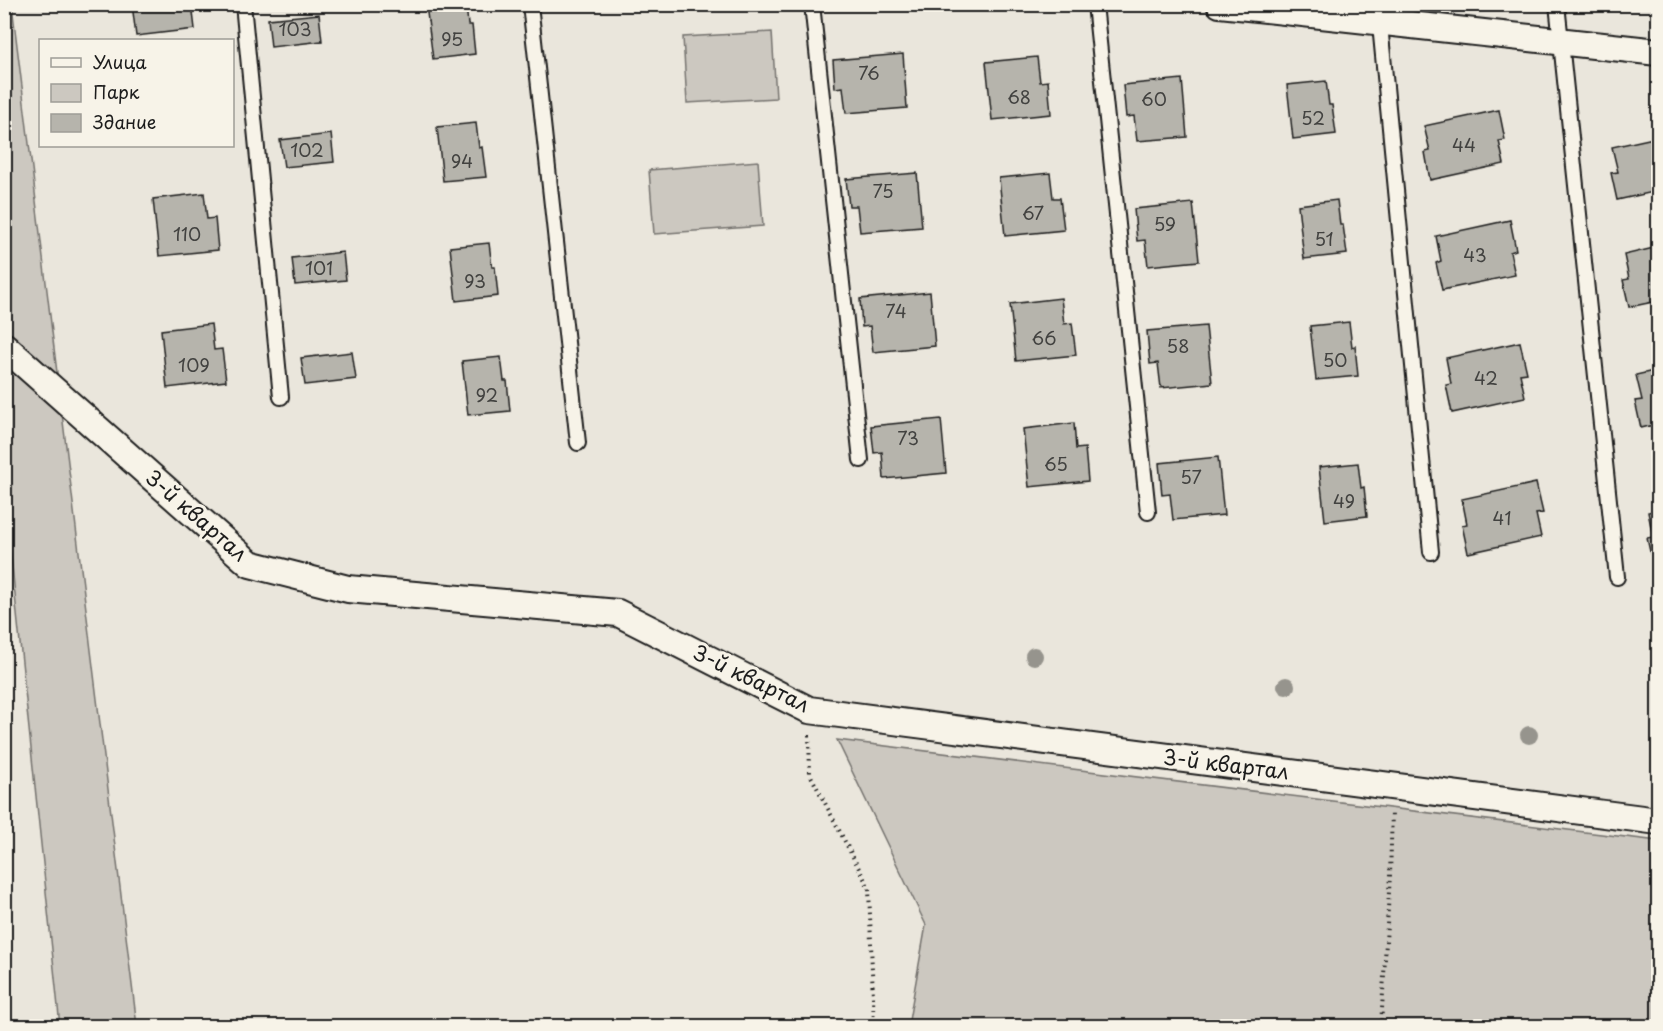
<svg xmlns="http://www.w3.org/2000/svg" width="1663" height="1031" viewBox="0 0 1663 1031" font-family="'Playpen Sans',sans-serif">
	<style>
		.green { fill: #ccc8c0; stroke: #74726e; stroke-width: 1.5 }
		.building { fill: #b6b4ac; stroke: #1c1c1c; stroke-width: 1.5 }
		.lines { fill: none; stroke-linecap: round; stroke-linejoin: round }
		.lane-casing { stroke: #1c1c1c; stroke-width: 18 }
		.street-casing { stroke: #1c1c1c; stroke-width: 30 }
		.path { stroke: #1c1c1c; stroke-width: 4; stroke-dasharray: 1.5 4.5; stroke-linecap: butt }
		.lane { stroke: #f7f3e8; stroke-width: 14 }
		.street { stroke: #f7f3e8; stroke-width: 26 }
		.tree { fill: #96948d }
		.labels { text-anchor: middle; stroke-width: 6; stroke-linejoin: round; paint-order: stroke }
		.number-label { font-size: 18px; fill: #424240 }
		.street-label { font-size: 21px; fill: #1c1c1c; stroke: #f7f3e8 }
	</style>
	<rect width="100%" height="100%" fill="#eae6dc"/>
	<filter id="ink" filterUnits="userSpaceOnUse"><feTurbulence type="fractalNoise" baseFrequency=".0167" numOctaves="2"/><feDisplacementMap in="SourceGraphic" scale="12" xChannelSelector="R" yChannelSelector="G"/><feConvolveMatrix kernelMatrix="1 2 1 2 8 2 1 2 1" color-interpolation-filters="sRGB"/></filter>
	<g filter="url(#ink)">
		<!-- green -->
		<g class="green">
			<path d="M 4,5 L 12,5 L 137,1026 L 60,1026 L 5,499 Z"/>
			<path d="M 772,32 L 776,98 L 687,103 L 683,37 Z"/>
			<path d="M 758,161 L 763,226 L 654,234 L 649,170 Z"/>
			<path d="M 837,740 L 1658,841 L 1658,1026 L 908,1026 L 926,925 Z"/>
		</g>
		<!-- building -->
		<g class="building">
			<path d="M 132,4 L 192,4 L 195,29 L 136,36 Z"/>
			<path d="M 466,4 L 468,25 L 472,25 L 475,54 L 433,59 L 426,5 Z"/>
			<path d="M 319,14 L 322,41 L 271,47 L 268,19 Z"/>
			<path d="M 903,54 L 907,108 L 846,113 L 843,87 L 835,88 L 833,60 Z"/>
			<path d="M 1037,57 L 1040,82 L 1048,81 L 1051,114 L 992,120 L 986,62 Z"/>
			<path d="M 1182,79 L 1187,137 L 1137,141 L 1134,116 L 1126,117 L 1123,85 Z"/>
			<path d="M 1326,81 L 1329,105 L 1332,105 L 1336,134 L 1293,139 L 1287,85 Z"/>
			<path d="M 1499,110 L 1505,140 L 1499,141 L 1504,164 L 1430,180 L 1425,152 L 1430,151 L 1424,126 Z"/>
			<path d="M 476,123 L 479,148 L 482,147 L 486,177 L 443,181 L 437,127 Z"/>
			<path d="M 331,134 L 334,162 L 284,167 L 280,140 Z"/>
			<path d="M 1658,137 L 1658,191 L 1617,200 L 1611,173 L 1618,172 L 1612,147 Z"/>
			<path d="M 917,173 L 922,227 L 860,232 L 857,206 L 849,206 L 846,179 Z"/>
			<path d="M 1050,173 L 1053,198 L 1060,198 L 1064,230 L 1005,236 L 999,178 Z"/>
			<path d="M 204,193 L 207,219 L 215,218 L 218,250 L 159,256 L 153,199 Z"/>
			<path d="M 1337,200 L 1340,225 L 1343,225 L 1347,254 L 1304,259 L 1298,205 Z"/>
			<path d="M 1193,203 L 1199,261 L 1148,266 L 1145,240 L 1137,241 L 1134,209 Z"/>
			<path d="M 1510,220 L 1516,250 L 1510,252 L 1515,275 L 1442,290 L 1436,263 L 1441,261 L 1436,236 Z"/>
			<path d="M 489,243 L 492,267 L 495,267 L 498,296 L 456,301 L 450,247 Z"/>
			<path d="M 1658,247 L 1658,301 L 1629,307 L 1623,280 L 1629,279 L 1624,255 Z"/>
			<path d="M 343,252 L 346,280 L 295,285 L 292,258 Z"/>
			<path d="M 930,292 L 935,346 L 873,352 L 870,326 L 862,327 L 860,299 Z"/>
			<path d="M 1061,298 L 1064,324 L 1072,323 L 1076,355 L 1016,361 L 1010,304 Z"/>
			<path d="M 1349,322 L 1352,347 L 1355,346 L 1358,376 L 1316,380 L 1310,326 Z"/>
			<path d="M 211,324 L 214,350 L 222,349 L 226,381 L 167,388 L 161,330 Z"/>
			<path d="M 1206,326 L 1212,383 L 1161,388 L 1158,363 L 1150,364 L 1147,331 Z"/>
			<path d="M 1520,342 L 1527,373 L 1520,374 L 1525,397 L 1452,413 L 1446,385 L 1451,384 L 1446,358 Z"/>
			<path d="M 352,352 L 356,379 L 305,385 L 301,358 Z"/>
			<path d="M 501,357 L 504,381 L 507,381 L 510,411 L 468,415 L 462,361 Z"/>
			<path d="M 1658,370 L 1658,424 L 1641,428 L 1635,401 L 1642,400 L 1636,375 Z"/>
			<path d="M 941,419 L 946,473 L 884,479 L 882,452 L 874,453 L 871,426 Z"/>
			<path d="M 1074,423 L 1076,449 L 1085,448 L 1088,481 L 1029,487 L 1023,429 Z"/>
			<path d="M 1218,457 L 1224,515 L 1173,520 L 1170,494 L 1162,495 L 1159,463 Z"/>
			<path d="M 1358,463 L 1361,488 L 1364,487 L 1367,516 L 1325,521 L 1319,467 Z"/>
			<path d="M 1536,483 L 1543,513 L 1536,514 L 1541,537 L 1468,553 L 1462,525 L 1467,524 L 1462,499 Z"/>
			<path d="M 1658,510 L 1658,564 L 1653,565 L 1647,538 L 1653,537 L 1648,512 Z"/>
		</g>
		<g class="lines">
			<!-- lane casing -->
			<g class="lane-casing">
				<g id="lane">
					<path d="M 243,4 L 281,397"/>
					<path d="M 530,4 L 578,443"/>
					<path d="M 812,4 L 861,460"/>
					<path d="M 1095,4 L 1148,512"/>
					<path d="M 1378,4 L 1431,552"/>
					<path d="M 1557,4 L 1617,577"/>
				</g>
			</g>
			<!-- street casing -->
			<g class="street-casing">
				<g id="street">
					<path d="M 1220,4 L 1658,52"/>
					<path d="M 4,346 L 250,564 L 348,589 L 618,613 L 809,710 L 1658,821"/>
				</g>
			</g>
			<!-- path -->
			<g class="path">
				<path d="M 809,735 L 810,774 L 869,888 L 874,1026"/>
				<path d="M 1381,1026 L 1390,875 L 1392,812"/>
			</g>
			<!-- lane -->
			<use href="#lane" class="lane"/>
			<!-- street -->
			<use href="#street" class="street"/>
		</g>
		<!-- trees -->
		<g class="tree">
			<circle cx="1034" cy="656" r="9"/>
			<circle cx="1286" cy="686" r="9"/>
			<circle cx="1529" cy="735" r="9"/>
		</g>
	</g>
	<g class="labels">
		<!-- number labels -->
		<g class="number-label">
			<text x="295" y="36">103</text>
			<text x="452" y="46">95</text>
			<text x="869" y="80">76</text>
			<text x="1019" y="104">68</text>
			<text x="1154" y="106">60</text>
			<text x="1313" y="125">52</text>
			<text x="1464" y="152">44</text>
			<text x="307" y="157">102</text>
			<text x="462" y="168">94</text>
			<text x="883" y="198">75</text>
			<text x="1033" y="220">67</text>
			<text x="1165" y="231">59</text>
			<text x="187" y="241">110</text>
			<text x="1324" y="246">51</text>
			<text x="1475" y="262">43</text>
			<text x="319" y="275">101</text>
			<text x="475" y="288">93</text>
			<text x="896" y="318">74</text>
			<text x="1044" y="345">66</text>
			<text x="1178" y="353">58</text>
			<text x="1335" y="367">50</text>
			<text x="194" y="372">109</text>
			<text x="1486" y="385">42</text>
			<text x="487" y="402">92</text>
			<text x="908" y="445">73</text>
			<text x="1056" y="471">65</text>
			<text x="1191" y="484">57</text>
			<text x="1344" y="508">49</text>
			<text x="1502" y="525">41</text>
		</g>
		<!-- street labels -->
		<g class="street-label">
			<text transform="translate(196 516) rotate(41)" y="7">3-й квартал</text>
			<text transform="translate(751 679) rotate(26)" y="7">3-й квартал</text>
			<text transform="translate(1226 765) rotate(7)" y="7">3-й квартал</text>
		</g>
	</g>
	<!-- margin -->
	<rect width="1663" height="1031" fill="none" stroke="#f7f3e8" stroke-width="24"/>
	<rect x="12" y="12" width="1639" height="1007" fill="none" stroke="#1c1c1c" stroke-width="2" filter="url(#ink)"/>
	<!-- legend -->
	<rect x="39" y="39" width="195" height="108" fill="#f7f3e8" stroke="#9f9d96" stroke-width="1.5"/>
	<rect x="51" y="58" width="30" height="9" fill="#f7f3e8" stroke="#9f9d96" stroke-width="1.5"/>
	<text x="93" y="69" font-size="18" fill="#1c1c1c">Улица</text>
	<rect x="51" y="84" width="30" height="18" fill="#ccc8c0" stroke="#9f9d96" stroke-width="1.5"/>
	<text x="93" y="99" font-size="18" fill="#1c1c1c">Парк</text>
	<rect x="51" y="114" width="30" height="18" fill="#b6b4ac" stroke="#9f9d96" stroke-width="1.5"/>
	<text x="93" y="129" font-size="18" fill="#1c1c1c">Здание</text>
</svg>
